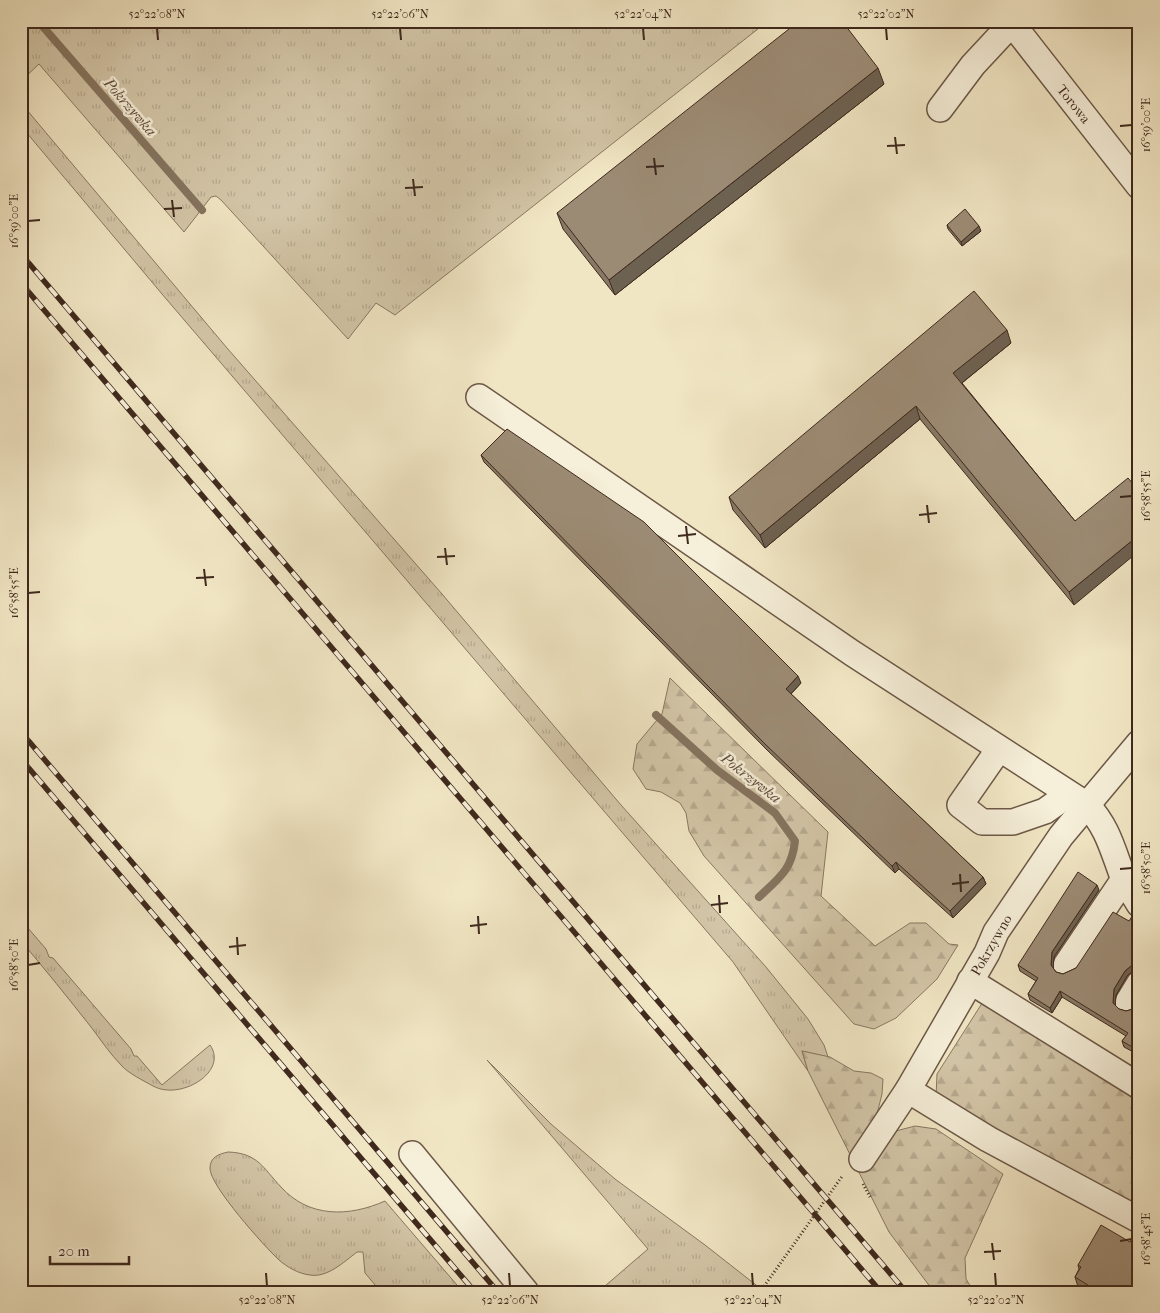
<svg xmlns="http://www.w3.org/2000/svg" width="1160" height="1313" viewBox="0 0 1160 1313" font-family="'IM FELL French Canon',serif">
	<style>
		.grass { fill: url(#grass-tufts); stroke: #897862 }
		.forest { fill: url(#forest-firs); stroke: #897862 }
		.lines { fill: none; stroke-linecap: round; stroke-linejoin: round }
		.stream { stroke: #85745f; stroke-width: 8 }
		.minor-casing { stroke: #6c5847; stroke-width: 28 }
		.path { stroke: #3f291d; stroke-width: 3; stroke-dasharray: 1 2.5; stroke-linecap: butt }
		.minor { stroke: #f6efd9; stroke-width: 25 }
		.rail-casing { stroke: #3f291d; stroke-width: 5.5 }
		.rail { stroke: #f6efd9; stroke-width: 4; stroke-dasharray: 11; stroke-linecap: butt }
		.wall { fill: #867864; stroke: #3f291d }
		.shaded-wall { fill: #6d6151; stroke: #3f291d }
		.building { fill: #9c8b74; stroke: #3f291d }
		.ticks { fill: none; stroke: #3f291d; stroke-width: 2 }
		.labels { text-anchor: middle; stroke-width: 5; stroke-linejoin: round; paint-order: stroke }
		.street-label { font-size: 14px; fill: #3f291d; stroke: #f6efd9 }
		.water-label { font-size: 15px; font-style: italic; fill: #624e3e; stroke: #f6efd9 }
		.neatline { fill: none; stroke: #3f291d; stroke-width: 2 }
		.ticks-label { font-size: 12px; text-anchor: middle; fill: #3f291d }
	</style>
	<defs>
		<pattern id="grass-tufts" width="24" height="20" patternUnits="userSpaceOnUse" patternTransform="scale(1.25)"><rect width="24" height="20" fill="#d3c6a8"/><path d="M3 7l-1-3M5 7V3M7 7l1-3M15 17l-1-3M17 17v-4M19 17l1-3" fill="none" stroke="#b6aa90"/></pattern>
		<pattern id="forest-firs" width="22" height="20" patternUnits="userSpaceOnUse" patternTransform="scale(1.25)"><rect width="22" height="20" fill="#d3c6a8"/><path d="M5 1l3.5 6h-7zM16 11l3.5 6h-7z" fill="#b6aa90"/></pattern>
	</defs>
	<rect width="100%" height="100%" fill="#f1e6c4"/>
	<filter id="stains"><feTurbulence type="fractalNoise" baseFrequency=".004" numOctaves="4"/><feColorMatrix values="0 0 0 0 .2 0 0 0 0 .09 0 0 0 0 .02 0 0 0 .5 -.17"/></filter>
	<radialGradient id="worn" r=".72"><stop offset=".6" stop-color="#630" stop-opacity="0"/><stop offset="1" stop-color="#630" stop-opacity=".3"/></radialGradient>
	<!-- grass -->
	<g class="grass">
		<path d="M 21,21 L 768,21 L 395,315 L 376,303 L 348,339 L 221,200 L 216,196 L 211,197 L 184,232 L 39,64 L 21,81 Z"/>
		<path d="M 21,103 L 227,348 L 442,594 L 621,805 L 766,967 L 808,1019 L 824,1045 L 828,1057 L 802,1051 L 808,1071 L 733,962 L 162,294 L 21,126 Z"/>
		<path d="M 21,920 L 46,949 L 49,957 L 53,958 L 131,1049 L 134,1056 L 137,1056 L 162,1085 L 210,1045 C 229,1072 180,1101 153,1086 C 144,1081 128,1073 122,1066 C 110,1054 101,1040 91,1027 C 68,998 45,969 21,941 Z"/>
		<path d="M 487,1060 L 551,1124 L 615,1179 L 705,1245 L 765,1292 L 598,1292 L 648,1249 Z"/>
		<path d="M 228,1152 C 258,1153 263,1168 281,1187 C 309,1218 349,1217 385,1201 L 463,1292 L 381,1292 L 365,1273 L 363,1252 L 357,1252 C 344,1262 327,1278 310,1275 C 299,1274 287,1267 279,1260 C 265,1247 209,1185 210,1168 C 210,1157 219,1154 228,1152 Z"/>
	</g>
	<!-- forest -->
	<g class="forest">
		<path d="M 670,678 L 828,832 L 821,896 L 875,946 L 910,923 L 926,923 L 949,944 L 958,945 L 937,979 L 896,1018 L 874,1029 L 854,1024 L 704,856 L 689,831 L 686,813 L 680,803 L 661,792 L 646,789 L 633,769 L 637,744 L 662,714 Z"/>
		<path d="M 986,997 L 1139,1097 L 1138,1202 L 1117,1201 L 936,1097 L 937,1074 Z"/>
		<path d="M 802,1051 L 830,1057 L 854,1071 L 871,1073 L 883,1079 L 882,1094 L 877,1114 L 892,1132 L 915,1126 L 936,1129 L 1003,1174 L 965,1258 L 966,1279 L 974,1292 L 934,1292 L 889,1232 L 808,1071 Z"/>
	</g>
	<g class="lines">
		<!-- stream -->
		<g class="stream">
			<path d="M 38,21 L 202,210"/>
			<path d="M 656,715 L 717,770 L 775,813 L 795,841 C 792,870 779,878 759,897"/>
		</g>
		<!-- minor casing -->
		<g class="minor-casing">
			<g id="minor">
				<path d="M 1010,21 L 1139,186"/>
				<path d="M 940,109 L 973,65 L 1014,21"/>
				<path d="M 479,397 L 852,653 L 1087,805 C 1108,828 1112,848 1123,877 C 1127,886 1134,895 1139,904"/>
				<path d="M 999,749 L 960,805 L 982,822 L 1013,822 L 1045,811 L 1069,794"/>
				<path d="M 1066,965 L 1124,879"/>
				<path d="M 970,981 L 1139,1086"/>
				<path d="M 1128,1002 L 1139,984"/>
				<path d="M 908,1090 L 988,1139 L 1139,1220"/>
				<path d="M 412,1154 L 526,1292"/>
				<path d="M 862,1159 L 908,1090 L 987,953 L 996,932 L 1061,836 L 1139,743"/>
			</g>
		</g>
		<!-- path -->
		<g class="path">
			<path d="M 863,1184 L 870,1197"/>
			<path d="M 760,1292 L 843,1175"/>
		</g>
		<!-- minor -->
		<use href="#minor" class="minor"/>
		<!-- rail casing -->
		<g class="rail-casing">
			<g id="rail">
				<path d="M 21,254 L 906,1292"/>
				<path d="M 21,283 L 881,1292"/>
				<path d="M 21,732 L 498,1292"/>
				<path d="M 21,759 L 475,1292"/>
			</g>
		</g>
		<!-- rail -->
		<use href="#rail" class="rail"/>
	</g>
	<!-- wall -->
	<g class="wall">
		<path d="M 884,84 L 615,295 L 563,229 L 557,213 Z"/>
		<path d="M 947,225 L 981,231 L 962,246 L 948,229 Z"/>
		<path d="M 1011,343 L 962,383 L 1075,521 L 1074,605 L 920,419 L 765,548 L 733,510 L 729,497 Z"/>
		<path d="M 481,455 L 801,683 L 791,694 L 983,877 L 986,884 L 953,918 L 899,869 L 895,873 L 767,750 L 484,462 Z"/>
		<path d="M 1099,890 L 1054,957 L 1053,968 L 1056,972 L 1063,974 L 1076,968 L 1129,921 L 1139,912 L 1139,970 L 1133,971 L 1127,976 L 1116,995 L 1115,1005 L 1119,1009 L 1126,1011 L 1133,1009 L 1139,1001 L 1139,1055 L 1124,1047 L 1122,1041 L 1126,1036 L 1062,997 L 1052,1013 L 1030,1000 L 1028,994 L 1036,981 L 1020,971 L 1018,965 Z"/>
		<path d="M 1130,1242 L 1139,1292 L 1082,1292 L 1079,1290 L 1075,1277 L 1079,1269 L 1078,1265 Z"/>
	</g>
	<!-- shaded-wall -->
	<g class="shaded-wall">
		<path d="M 878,68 L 884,84 L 615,295 L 609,280 Z"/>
		<path d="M 979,226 L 981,231 L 962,246 L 961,242 Z"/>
		<path d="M 1007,330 L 1011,343 L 958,386 L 953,373 Z"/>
		<path d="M 916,406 L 920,419 L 765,548 L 760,535 Z"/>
		<path d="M 1139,535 L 1139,551 L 1074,605 L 1069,592 Z"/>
		<path d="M 798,676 L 801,683 L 789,696 L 786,689 Z"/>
		<path d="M 896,862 L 899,869 L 895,873 L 892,866 Z"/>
		<path d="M 983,877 L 986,884 L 953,918 L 950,911 Z"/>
		<path d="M 1097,885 L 1099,890 L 1054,957 L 1053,971 L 1051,965 L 1052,952 Z"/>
		<path d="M 1131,966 L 1133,971 L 1127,976 L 1116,995 L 1115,1008 L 1113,1003 L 1114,989 L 1125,971 Z"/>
		<path d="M 1060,991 L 1062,997 L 1052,1013 L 1050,1008 Z"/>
	</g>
	<!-- building -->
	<g class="building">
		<path d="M 799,21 L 842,21 L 878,68 L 609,280 L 557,213 Z"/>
		<path d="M 965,209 L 979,226 L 961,242 L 947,225 Z"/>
		<path d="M 974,291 L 1007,330 L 953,373 L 1075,521 L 1128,478 L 1139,491 L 1139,535 L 1069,592 L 916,406 L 760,535 L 729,497 Z"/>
		<path d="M 507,429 L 644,522 L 798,676 L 786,689 L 983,877 L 950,911 L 896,862 L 892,866 L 764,743 L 481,455 Z"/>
		<path d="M 1078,872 L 1097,885 L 1052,952 L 1051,965 L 1056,972 L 1063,974 L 1076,968 L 1113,912 L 1129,921 L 1135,912 L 1139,912 L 1139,946 L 1137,949 L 1139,951 L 1139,965 L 1138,964 L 1131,966 L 1125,971 L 1114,989 L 1113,1003 L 1119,1009 L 1126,1011 L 1133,1009 L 1139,1001 L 1139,1051 L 1122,1041 L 1128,1033 L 1060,991 L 1050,1008 L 1028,994 L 1038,978 L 1018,965 Z"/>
		<path d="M 1101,1225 L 1130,1242 L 1133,1237 L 1139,1241 L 1139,1292 L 1099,1292 L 1075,1277 L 1081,1267 L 1078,1265 Z"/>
	</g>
	<!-- ticks -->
	<path class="ticks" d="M 157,28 L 158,40M 400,28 L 401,40M 643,28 L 644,40M 886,28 L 887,40M 1120,126 L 1132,125M 895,137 L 897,154M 887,146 L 905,145M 654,158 L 656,175M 646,167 L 664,166M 413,179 L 415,196M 405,188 L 423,187M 172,200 L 174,217M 164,209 L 182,208M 28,221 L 40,220M 1120,497 L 1132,496M 927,505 L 929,523M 919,515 L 937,513M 686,526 L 688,544M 678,536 L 696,534M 445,548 L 447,565M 437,557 L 455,556M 204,569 L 206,586M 196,578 L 214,577M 28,593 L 40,592M 1120,869 L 1132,868M 960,874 L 961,892M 952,884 L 969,882M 719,895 L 720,913M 711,905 L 728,903M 478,916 L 479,934M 470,926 L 487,924M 237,937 L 238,955M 229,947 L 246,945M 28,965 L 40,963M 1120,1241 L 1132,1239M 992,1243 L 994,1260M 984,1252 L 1001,1251M 266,1273 L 267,1286M 509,1273 L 510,1286M 752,1273 L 753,1286M 995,1273 L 996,1286"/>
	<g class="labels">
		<!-- street labels -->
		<g class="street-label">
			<text transform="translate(1074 104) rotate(52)" y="5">Torowa</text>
			<text transform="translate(991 945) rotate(-60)" y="5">Pokrzywno</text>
		</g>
		<!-- water labels -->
		<g class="water-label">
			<text transform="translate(130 107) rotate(49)" y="5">Pokrzywka</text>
			<text transform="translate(751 778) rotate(38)" y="5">Pokrzywka</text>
		</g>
	</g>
	<!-- margin -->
	<rect width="1160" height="1313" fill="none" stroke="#f1e6c4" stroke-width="55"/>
	<!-- scale -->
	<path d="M50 1256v8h79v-8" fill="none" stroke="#3f291d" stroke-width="2.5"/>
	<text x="58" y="1256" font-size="15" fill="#3f291d" stroke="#f6efd9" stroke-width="4" paint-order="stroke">20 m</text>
	<rect x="28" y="28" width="1104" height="1258" class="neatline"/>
	<g class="ticks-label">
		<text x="157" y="18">52°22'08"N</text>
		<text x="400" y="18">52°22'06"N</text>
		<text x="643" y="18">52°22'04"N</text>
		<text x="886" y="18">52°22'02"N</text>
		<text transform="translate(1146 125) rotate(-90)" y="4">16°59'00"E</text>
		<text transform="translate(14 221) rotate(-90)" y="4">16°59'00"E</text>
		<text transform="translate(1146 496) rotate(-90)" y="4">16°58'55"E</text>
		<text transform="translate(14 593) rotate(-90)" y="4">16°58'55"E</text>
		<text transform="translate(1146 868) rotate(-90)" y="4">16°58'50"E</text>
		<text transform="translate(14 965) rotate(-90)" y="4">16°58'50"E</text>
		<text transform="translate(1146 1239) rotate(-90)" y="4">16°58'45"E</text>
		<text x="267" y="1304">52°22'08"N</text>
		<text x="510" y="1304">52°22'06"N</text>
		<text x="753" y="1304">52°22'04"N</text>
		<text x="996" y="1304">52°22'02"N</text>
	</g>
	<rect width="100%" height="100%" filter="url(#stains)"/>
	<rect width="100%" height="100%" fill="url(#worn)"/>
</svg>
